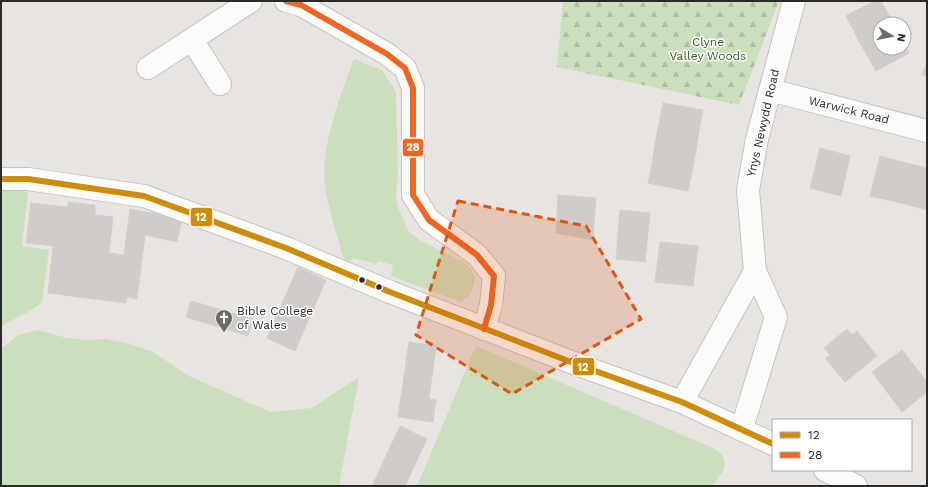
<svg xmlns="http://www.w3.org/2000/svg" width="928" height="487" viewBox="0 0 928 487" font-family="'Work Sans',sans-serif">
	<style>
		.grass { fill: #ccdfbd }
		.forest { fill: url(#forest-firs) }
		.building { fill: #cfccca; stroke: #d2d0cd }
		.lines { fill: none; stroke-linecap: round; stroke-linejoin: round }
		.minor-casing { stroke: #c4c2c3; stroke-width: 24 }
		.secondary-casing { stroke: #c4c2c3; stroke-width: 24 }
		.minor { stroke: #fbfbfa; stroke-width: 22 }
		.secondary { stroke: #fbfbfa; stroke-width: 22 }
		.bus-1-casing { stroke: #fff; stroke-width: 9 }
		.bus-2-casing { stroke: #fff; stroke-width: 9 }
		.bus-1 { stroke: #ce8d08; stroke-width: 6 }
		.bus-2 { stroke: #f26522; stroke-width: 6 }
		.marked { fill: #de570e; fill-opacity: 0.2; stroke: #de570e; stroke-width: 3; stroke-dasharray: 8 5; stroke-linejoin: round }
		.bus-dot { fill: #2a2a2a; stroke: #fff; stroke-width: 1.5 }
		.labels { text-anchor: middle; stroke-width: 3; stroke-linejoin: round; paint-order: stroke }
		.park-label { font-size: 12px; fill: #315f22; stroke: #fff }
		.street-label { font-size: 12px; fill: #2a2a2a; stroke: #fff }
		.poi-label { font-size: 12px; fill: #2a2a2a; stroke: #fff; text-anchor: start }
		.line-badge { stroke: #fff; stroke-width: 1.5 }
		.badge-label { font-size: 11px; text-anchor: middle; font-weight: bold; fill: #fff }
	</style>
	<defs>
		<pattern id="forest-firs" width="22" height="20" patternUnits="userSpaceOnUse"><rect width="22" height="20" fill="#ccdfbd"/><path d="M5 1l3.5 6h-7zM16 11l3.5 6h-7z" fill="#afc0a3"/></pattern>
	</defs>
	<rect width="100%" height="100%" fill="#e7e4e1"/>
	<!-- grass -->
	<g class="grass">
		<path d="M 354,59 L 382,70 L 396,92 L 398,175 L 396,197 L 398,207 L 409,232 L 421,241 L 462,261 L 471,269 L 475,277 L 474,284 L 470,295 L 461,302 L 391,276 L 393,265 L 378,261 L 377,264 L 352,258 L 350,262 L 344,260 C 338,238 330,215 326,192 C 318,151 340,97 354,59 Z"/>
		<path d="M 7,189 L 28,192 L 22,246 L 49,250 L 42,302 C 30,313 14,318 1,327 L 1,190 Z"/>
		<path d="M 38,330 L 67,338 L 85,340 L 106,339 L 130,344 L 153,352 L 189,376 L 271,412 L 312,408 L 359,377 L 339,486 L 1,486 L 1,349 L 18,335 Z"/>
		<path d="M 476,346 L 715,449 C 734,462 722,474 711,486 L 417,486 Z"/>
	</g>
	<!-- forest -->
	<path class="forest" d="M 563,1 L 779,1 L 739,105 L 557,67 Z"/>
	<!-- building -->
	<g class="building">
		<path d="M 874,1 L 881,1 L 894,24 L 880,24 L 880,33 L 860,43 L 846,16 Z"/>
		<path d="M 880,33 L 880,48 L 904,48 L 904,44 L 909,53 L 876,71 L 860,43 Z"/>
		<path d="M 927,63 L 927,77 L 922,74 Z"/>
		<path d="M 663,103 L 703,110 L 699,130 L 659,123 Z"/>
		<path d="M 659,123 L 699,130 L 696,151 L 655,144 Z"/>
		<path d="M 655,144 L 696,151 L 692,172 L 652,164 Z"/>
		<path d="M 820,148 L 850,156 L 841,196 L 810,188 Z"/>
		<path d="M 880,156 L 910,164 L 901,203 L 870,196 Z"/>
		<path d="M 652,164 L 692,172 L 688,191 L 648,183 Z"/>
		<path d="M 910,164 L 927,168 L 927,210 L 901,203 Z"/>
		<path d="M 558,195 L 596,198 L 593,240 L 556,233 Z"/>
		<path d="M 68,202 L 95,205 L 95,215 L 113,217 L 109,253 L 124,255 L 130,209 L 182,219 L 177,242 L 145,235 L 137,299 L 127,297 L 126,303 L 48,293 L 53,246 L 26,243 L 31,203 L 68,207 Z"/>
		<path d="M 620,210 L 650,213 L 645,262 L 616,259 Z"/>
		<path d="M 660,242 L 698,246 L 693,286 L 655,282 Z"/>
		<path d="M 298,267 L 326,280 L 295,351 L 267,338 Z"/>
		<path d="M 191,301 L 253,319 L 248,336 L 186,317 Z"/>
		<path d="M 847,329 L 852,335 L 857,331 L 877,356 L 845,382 L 825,358 L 830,355 L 824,348 Z"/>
		<path d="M 409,342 L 436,346 L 429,399 L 436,400 L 433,422 L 398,417 Z"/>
		<path d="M 902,350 L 927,382 L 927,392 L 902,412 L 872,372 Z"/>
		<path d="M 400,426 L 427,439 L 405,486 L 372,486 Z"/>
	</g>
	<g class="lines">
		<!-- minor casing -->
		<g class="minor-casing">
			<g id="minor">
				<path d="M 286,1 L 301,5 L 387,54 L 405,68 L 413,88 L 413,195 L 429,220 L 477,255 L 494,276 L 491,305 L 484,329"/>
				<path d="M 192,40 L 220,84"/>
				<path d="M 148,68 L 251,1"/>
				<path d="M 770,90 L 927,131"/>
				<path d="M 682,402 L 755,271"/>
				<path d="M 742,428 L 776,317 L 755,271 L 748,190 L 757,139 L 794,1"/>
			</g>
		</g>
		<!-- secondary casing -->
		<g class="secondary-casing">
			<g id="secondary">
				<path d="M 1,179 L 28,179 L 144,196 L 286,248 L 390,292 L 584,367 L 682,402 L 773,444"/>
				<path d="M 825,470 L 856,486"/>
			</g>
		</g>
		<!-- minor -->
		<use href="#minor" class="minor"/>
		<!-- secondary -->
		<use href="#secondary" class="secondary"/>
		<!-- bus-1 casing -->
		<g class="bus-1-casing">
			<path id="bus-1" d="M 1,179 L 28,179 L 144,196 L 286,248 L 390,292 L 584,367 L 682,402 L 773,444"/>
		</g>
		<!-- bus-2 casing -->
		<g class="bus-2-casing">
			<path id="bus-2" d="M 286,1 L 301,5 L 387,54 L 405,68 L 413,88 L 413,195 L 429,220 L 477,255 L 494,276 L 491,305 L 484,329"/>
		</g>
		<!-- bus-1 -->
		<use href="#bus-1" class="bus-1"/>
		<!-- bus-2 -->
		<use href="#bus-2" class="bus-2"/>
	</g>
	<!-- marked area -->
	<path class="marked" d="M 458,201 L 586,226 L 641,319 L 512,394 L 416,335 Z"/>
	<!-- icons -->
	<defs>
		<g id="church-pin" transform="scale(0.9)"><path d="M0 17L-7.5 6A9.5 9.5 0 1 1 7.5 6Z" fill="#6c6b6a" stroke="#fff"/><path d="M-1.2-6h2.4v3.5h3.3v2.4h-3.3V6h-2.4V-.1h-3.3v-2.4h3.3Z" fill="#fff"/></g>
	</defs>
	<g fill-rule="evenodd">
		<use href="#church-pin" x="224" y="318"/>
	</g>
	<!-- markers -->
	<g class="bus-dot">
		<circle cx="362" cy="280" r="3.5"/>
		<circle cx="379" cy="287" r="3.5"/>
	</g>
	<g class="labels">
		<!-- park labels -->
		<g class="park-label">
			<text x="708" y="46">Clyne<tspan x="708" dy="14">Valley Woods</tspan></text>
		</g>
		<!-- street labels -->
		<g class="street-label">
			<text transform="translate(849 110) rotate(14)" y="4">Warwick Road</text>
			<text transform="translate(763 123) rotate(-77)" y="4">Ynys Newydd Road</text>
		</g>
		<!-- poi labels -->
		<g class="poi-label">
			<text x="237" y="315">Bible College<tspan x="237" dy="14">of Wales</tspan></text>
		</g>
	</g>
	<g class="line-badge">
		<rect x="402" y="138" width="22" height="19" rx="4" fill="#f26522"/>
		<rect x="190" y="207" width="23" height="20" rx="4" fill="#ce8d08"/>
		<rect x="572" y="357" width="23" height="19" rx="4" fill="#ce8d08"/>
	</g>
	<g class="badge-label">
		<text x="413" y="151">28</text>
		<text x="201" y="221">12</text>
		<text x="583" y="371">12</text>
	</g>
	<!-- border -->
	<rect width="928" height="487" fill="none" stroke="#2a2a2a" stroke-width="4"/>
	<!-- legend -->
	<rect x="772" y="419" width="140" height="52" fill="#ffffff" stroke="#aaaaaa"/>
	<rect x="780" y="432" width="20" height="6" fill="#ce8d08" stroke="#aaaaaa"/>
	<text x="808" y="439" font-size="12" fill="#2a2a2a">12</text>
	<rect x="780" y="452" width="20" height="6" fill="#f26522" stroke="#aaaaaa"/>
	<text x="808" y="459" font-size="12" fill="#2a2a2a">28</text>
	<!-- north arrow -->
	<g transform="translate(892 36) rotate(100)"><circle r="19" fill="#ffffff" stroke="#aaaaaa"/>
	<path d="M0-3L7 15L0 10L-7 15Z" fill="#6c6b6a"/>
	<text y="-6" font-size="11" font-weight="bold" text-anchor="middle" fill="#2a2a2a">N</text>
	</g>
</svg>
